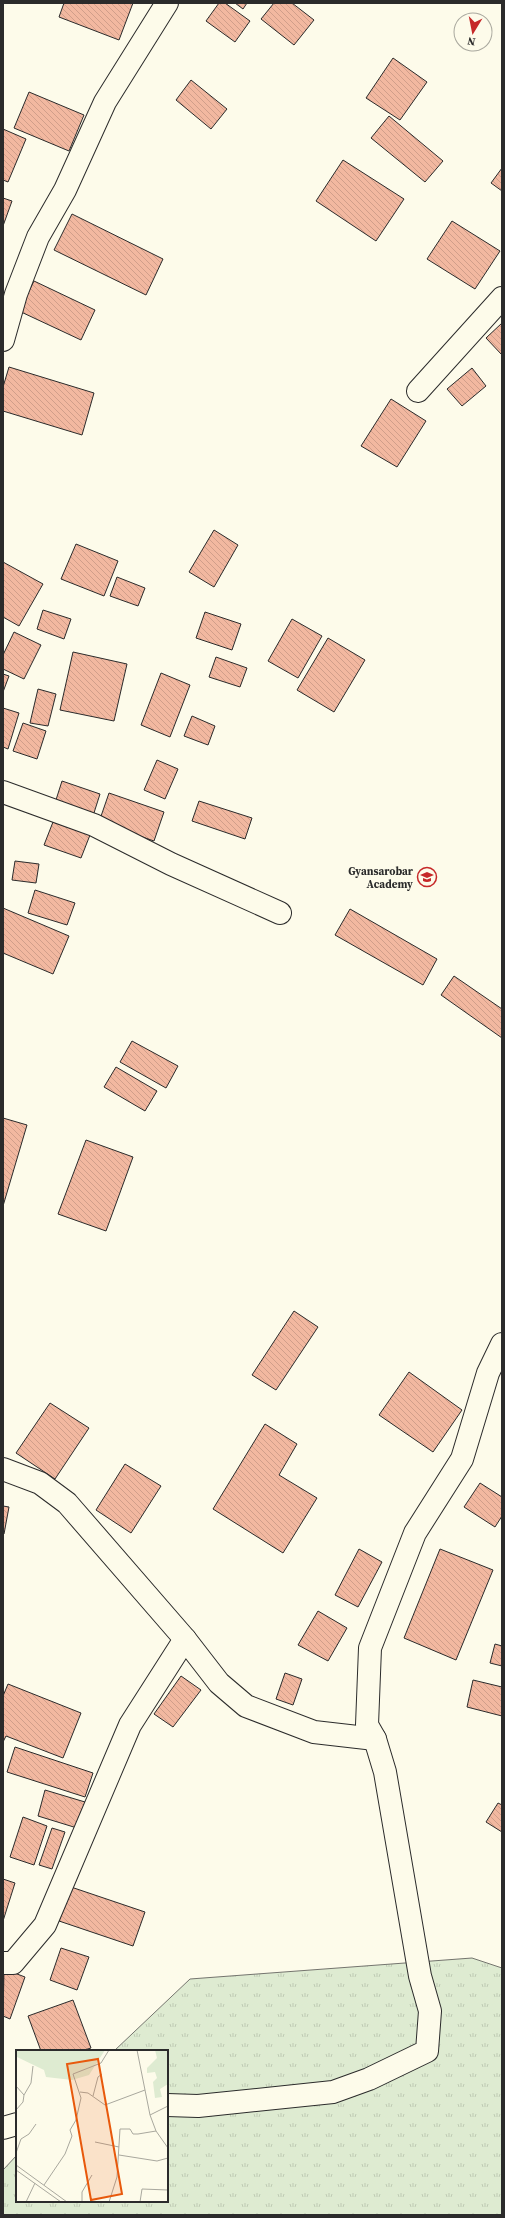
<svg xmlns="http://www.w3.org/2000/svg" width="505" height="2218" viewBox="0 0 505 2218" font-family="'Source Serif 4',serif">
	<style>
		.grass { fill: url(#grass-tufts); stroke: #74746e }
		.building { fill: url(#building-back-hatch); stroke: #2b2b2b }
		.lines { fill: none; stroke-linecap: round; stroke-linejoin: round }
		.minor-casing { stroke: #2b2b2b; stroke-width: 24 }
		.minor { stroke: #fdfbea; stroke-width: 22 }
		.labels { text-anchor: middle; stroke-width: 3; stroke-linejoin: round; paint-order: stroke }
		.poi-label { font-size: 11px; font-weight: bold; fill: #2b2b2b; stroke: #fdfbea; text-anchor: end }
		.inset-road { fill: none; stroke: #a9a89e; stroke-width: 1 }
		.view { fill: #e8590c; fill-opacity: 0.15; stroke: #e8590c; stroke-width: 2 }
		.inset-edge { fill: none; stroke: #2b2b2b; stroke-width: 2 }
	</style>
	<defs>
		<pattern id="grass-tufts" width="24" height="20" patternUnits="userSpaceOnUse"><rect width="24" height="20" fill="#deebd1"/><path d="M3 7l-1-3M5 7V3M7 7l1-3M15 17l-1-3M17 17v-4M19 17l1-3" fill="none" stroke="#bfcab4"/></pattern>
		<pattern id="building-back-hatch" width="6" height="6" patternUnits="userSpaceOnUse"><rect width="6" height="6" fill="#f2b8a0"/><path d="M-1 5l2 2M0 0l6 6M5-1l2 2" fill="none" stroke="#d09e8a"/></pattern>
	</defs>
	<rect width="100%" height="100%" fill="#fdfbea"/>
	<!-- grass -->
	<path class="grass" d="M 472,1958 L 502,1968 L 502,2215 L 3,2215 L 3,2170 L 17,2155 L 17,2201 L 167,2201 L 167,2051 L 114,2051 L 190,1979 Z"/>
	<!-- building -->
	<g class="building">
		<path d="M 64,3 L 133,3 L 119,40 L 59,17 Z"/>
		<path d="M 219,3 L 225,3 L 250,21 L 235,42 L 206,21 Z"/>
		<path d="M 235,3 L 247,3 L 243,9 Z"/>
		<path d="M 274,3 L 292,3 L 314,20 L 294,45 L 261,19 Z"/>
		<path d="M 393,58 L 427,82 L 400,120 L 366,98 Z"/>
		<path d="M 191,80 L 227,109 L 211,129 L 176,100 Z"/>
		<path d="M 29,92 L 84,115 L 69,151 L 14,128 Z"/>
		<path d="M 389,116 L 443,161 L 425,182 L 371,138 Z"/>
		<path d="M 3,129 L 26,139 L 8,182 L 3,180 Z"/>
		<path d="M 343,160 L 404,199 L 376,241 L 316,201 Z"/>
		<path d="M 502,168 L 502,191 L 491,183 Z"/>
		<path d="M 3,198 L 12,201 L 3,226 Z"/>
		<path d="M 72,214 L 163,259 L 146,295 L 54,250 Z"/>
		<path d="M 452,221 L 500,251 L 475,289 L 427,259 Z"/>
		<path d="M 34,281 L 95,310 L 81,340 L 19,311 Z"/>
		<path d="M 502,323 L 502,355 L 486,338 Z"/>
		<path d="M 9,367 L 94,393 L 82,435 L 3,411 L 3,387 Z"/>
		<path d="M 472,368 L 486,386 L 462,406 L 447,389 Z"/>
		<path d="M 391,399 L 426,421 L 397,467 L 361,446 Z"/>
		<path d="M 214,530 L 238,545 L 214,587 L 189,572 Z"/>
		<path d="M 76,544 L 118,561 L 104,596 L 61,579 Z"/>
		<path d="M 3,562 L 43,584 L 19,626 L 3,617 Z"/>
		<path d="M 117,577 L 145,588 L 138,606 L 110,596 Z"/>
		<path d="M 43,610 L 71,619 L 64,639 L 37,629 Z"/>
		<path d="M 205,612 L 241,624 L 232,650 L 196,638 Z"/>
		<path d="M 292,619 L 322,636 L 298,678 L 268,661 Z"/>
		<path d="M 14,632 L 41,645 L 24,679 L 3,669 L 3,655 Z"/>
		<path d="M 328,638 L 365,660 L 334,712 L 297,690 Z"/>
		<path d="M 73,652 L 127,664 L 114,721 L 60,710 Z"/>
		<path d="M 216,657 L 247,668 L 240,687 L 209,677 Z"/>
		<path d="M 161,673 L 190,685 L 170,737 L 141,725 Z"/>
		<path d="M 3,674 L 9,676 L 3,692 Z"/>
		<path d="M 38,689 L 56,694 L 48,726 L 30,723 Z"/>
		<path d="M 3,708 L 19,713 L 8,749 L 3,747 Z"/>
		<path d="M 192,716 L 215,726 L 208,745 L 184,736 Z"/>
		<path d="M 23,723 L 46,731 L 37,759 L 13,751 Z"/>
		<path d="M 157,760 L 178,769 L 165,799 L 144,790 Z"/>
		<path d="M 62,781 L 100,794 L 93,816 L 55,803 Z"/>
		<path d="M 109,793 L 164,812 L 154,841 L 99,822 Z"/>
		<path d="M 199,801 L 252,818 L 245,839 L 192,821 Z"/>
		<path d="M 53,822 L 90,835 L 81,858 L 44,845 Z"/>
		<path d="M 15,861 L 39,864 L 36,883 L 12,880 Z"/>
		<path d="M 35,890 L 75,903 L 67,925 L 28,913 Z"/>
		<path d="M 3,908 L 69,936 L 53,974 L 3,953 Z"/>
		<path d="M 350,909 L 437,959 L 423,985 L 335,935 Z"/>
		<path d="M 454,976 L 502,1009 L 502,1038 L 441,995 Z"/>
		<path d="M 132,1041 L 178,1066 L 166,1088 L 120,1062 Z"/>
		<path d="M 116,1067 L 157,1091 L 145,1111 L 104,1087 Z"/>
		<path d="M 3,1118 L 27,1125 L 3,1206 Z"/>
		<path d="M 86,1140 L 133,1157 L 106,1231 L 58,1214 Z"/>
		<path d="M 294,1311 L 318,1327 L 276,1390 L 252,1375 Z"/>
		<path d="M 409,1372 L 462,1410 L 433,1452 L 379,1415 Z"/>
		<path d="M 50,1403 L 89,1428 L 55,1479 L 16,1453 Z"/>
		<path d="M 265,1424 L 297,1444 L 279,1475 L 317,1498 L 283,1553 L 213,1509 Z"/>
		<path d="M 125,1464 L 161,1486 L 131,1533 L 96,1510 Z"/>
		<path d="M 480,1483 L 502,1497 L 502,1516 L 495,1527 L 464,1507 Z"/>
		<path d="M 3,1506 L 9,1507 L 4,1534 L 3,1534 Z"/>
		<path d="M 359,1549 L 382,1562 L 358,1607 L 335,1595 Z"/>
		<path d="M 440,1549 L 493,1570 L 456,1660 L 404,1638 Z"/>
		<path d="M 318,1611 L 347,1628 L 328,1661 L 298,1645 Z"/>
		<path d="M 495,1644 L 502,1646 L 502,1666 L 490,1663 Z"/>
		<path d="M 285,1673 L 302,1679 L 293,1705 L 276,1699 Z"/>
		<path d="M 181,1676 L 201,1690 L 173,1727 L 154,1714 Z"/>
		<path d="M 473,1680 L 502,1687 L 502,1716 L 467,1707 Z"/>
		<path d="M 8,1684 L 81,1713 L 63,1758 L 6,1736 L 3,1742 L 3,1696 Z"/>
		<path d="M 15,1747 L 93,1773 L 85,1797 L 7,1772 Z"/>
		<path d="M 45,1790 L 85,1802 L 77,1828 L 38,1816 Z"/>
		<path d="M 498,1803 L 502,1805 L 502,1832 L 486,1822 Z"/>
		<path d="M 23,1817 L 47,1826 L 34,1865 L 10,1857 Z"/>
		<path d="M 52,1828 L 65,1832 L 52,1869 L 39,1865 Z"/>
		<path d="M 3,1879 L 15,1883 L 3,1921 Z"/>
		<path d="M 71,1887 L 145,1912 L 133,1946 L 59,1921 Z"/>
		<path d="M 61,1948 L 89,1957 L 77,1990 L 50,1980 Z"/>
		<path d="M 4,1969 L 25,1977 L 10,2019 L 3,2016 Z"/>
		<path d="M 73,2000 L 91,2048 L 81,2051 L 41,2051 L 28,2016 Z"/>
	</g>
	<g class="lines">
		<!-- minor casing -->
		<g class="minor-casing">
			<g id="minor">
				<path d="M 3,340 L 16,294 L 38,237 L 65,190 L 105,102 L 167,3"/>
				<path d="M 418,391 L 502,298"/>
				<path d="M 3,792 L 94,825 L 171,864 L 280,913"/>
				<path d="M 3,1469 L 40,1483 L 67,1503 L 185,1639 L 219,1683 L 246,1706 L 314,1732 L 375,1739"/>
				<path d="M 3,1963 L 13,1963 L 45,1925 L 130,1725 L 185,1639"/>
				<path d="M 167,2105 L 198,2106 L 333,2092 L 369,2079 L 427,2051 L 430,2011 L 420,1976 L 385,1772 L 375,1739 L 367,1725 L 370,1648 L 415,1533 L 462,1459 L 488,1373 L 502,1344"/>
				<path d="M 3,2128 L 17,2124"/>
			</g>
		</g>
		<!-- minor -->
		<use href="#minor" class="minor"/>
	</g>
	<!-- icons -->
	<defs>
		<g id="school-ring" transform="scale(1)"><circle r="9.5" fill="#fdfbea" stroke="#c62828" stroke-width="1.5"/><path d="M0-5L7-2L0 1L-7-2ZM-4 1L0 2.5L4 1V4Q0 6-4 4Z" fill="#c62828"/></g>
	</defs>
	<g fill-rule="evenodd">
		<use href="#school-ring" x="427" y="877"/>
	</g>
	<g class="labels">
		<!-- poi labels -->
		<g class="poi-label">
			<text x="413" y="875">Gyansarobar<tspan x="413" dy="13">Academy</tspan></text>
		</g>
	</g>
	<!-- overview -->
	<g transform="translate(16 2050)">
		<rect width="152" height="152" fill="#fdfbea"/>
		<path d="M 0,0 L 89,0 L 73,25 L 56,30 L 30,27 L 28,20 L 1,7 ZM 139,0 L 152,0 L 152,34 L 144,39 L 146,47 L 139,48 L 137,32 L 141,28 L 139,22 L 131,23 L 131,18 L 141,8 Z" fill="#deebd1"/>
		<path class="inset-road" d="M 121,0 L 134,65 L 140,81 L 152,98M 0,36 L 8,45M 64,42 L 72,43 L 89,55 L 129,40M 77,46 L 82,27 L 86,24M 0,60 L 7,52 L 8,45 L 15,33 L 17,16M 134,65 L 152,56M 79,92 L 103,97M 0,103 L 5,89 L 13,84 L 20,74M 103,105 L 141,111 L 152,108M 0,115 L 51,152M 0,120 L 45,152M 28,135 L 49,104 L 56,86 L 54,80 L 60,70 L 65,48 L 57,24 L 85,13 L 93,0M 10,152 L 19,133M 66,152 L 66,142 L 76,125M 93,152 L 101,127 L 104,79 L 114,79 L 117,84 L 122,84 L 140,81M 124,152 L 126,139 L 152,140"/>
		<path class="view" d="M 82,9 L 106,144 L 75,150 L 51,14 Z"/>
		<rect width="152" height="152" class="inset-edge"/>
	</g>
	<!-- border -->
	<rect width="505" height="2218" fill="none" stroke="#2b2b2b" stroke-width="8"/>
	<!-- north arrow -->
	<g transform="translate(473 32) rotate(190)"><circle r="19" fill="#fdfbea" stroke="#a9a89e"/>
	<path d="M0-3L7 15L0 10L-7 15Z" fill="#c62828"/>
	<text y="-6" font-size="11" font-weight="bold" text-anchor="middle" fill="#2b2b2b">N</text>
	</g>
</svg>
